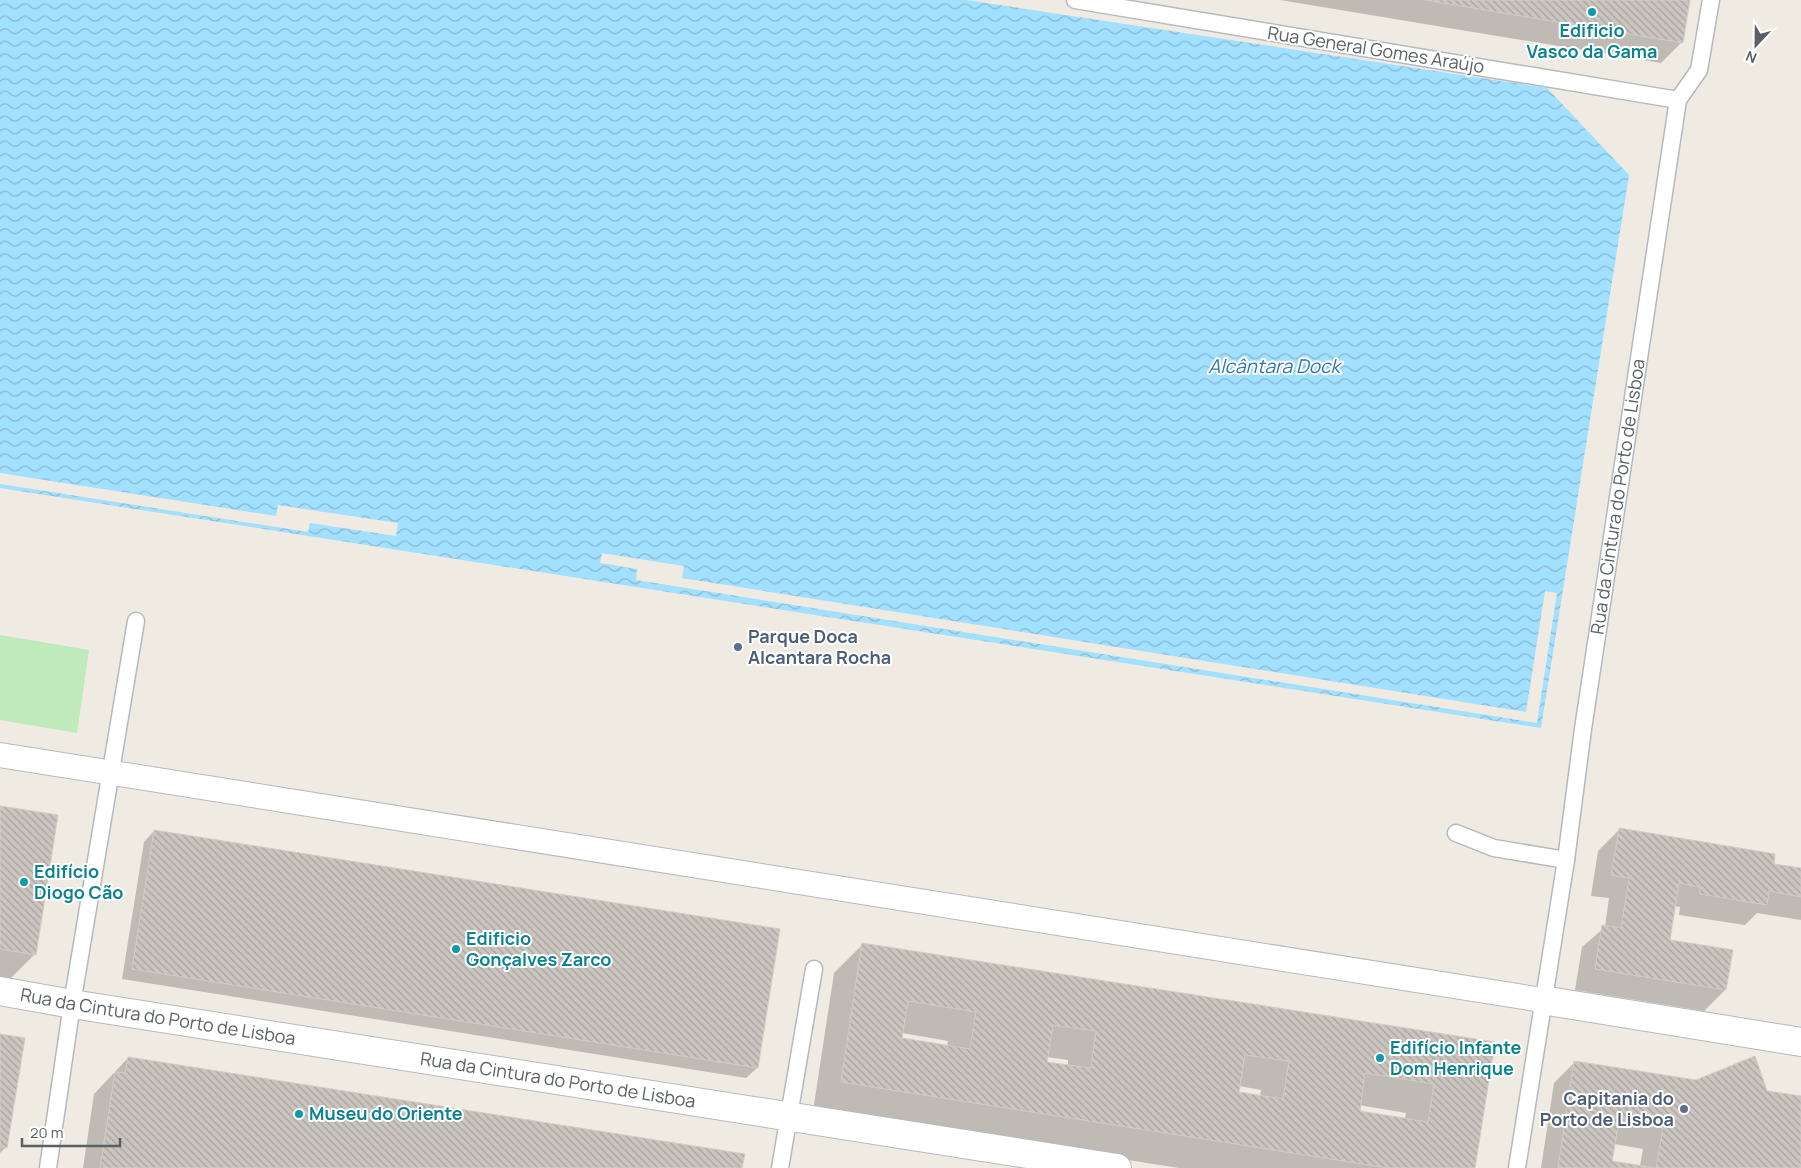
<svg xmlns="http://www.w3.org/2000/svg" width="1801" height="1168" viewBox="0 0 1801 1168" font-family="Manrope,sans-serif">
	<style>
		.pitch { fill: #c0e9bc }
		.water { fill: url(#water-waves) }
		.pier { fill: #efeae2 }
		.shadow { fill: #0003; fill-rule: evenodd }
		.building { fill: url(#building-back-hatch); stroke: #d4cbc0; fill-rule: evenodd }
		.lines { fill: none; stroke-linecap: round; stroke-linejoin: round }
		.service-casing { stroke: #b5b9be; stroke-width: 19 }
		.pedestrian-casing { stroke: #b5b9be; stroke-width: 26 }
		.minor-casing { stroke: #b5b9be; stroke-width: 30 }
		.service { stroke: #fff; stroke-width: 16 }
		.pedestrian { stroke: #fff; stroke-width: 24 }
		.minor { stroke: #fff; stroke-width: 28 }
		.culture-dot { fill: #0f9aa8; stroke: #fff; stroke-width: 2 }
		.service-dot { fill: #5c6f8a; stroke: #fff; stroke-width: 2 }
		.labels { text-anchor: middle; stroke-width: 4; stroke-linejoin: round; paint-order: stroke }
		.culture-label { font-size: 18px; font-weight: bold; fill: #0d838f; stroke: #fff; text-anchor: start }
		.street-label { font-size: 18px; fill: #5a6064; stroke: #fff }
		.service-label { font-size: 18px; font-weight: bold; fill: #4e5e75; stroke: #fff; text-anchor: start }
		.water-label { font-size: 19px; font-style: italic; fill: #3177a7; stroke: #fff }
	</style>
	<defs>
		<pattern id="water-waves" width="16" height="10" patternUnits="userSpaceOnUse" patternTransform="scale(1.25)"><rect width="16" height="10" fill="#a2e0ff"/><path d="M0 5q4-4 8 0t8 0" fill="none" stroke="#87b9d2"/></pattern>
		<pattern id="building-back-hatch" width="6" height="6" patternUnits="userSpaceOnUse" patternTransform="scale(1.25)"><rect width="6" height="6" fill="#cac5bf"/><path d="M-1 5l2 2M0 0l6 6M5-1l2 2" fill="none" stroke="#a7a39f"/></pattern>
	</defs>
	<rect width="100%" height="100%" fill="#efeae2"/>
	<!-- pitch -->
	<path class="pitch" d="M 0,635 L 89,650 L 77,733 L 0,720 Z"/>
	<!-- water -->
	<path class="water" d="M 0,0 L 967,0 L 1547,88 L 1629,175 L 1541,728 L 0,488 Z"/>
	<!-- pier -->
	<g class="pier">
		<path d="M 0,473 L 276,516 L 278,505 L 398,523 L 396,536 L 310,523 L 308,532 L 0,484 Z"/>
		<path d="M 602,553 L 684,566 L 682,578 L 1526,712 L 1545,591 L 1557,593 L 1537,723 L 636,580 L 637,569 L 600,563 Z"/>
	</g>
	<!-- shadow -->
	<g class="shadow">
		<path d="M 1280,0 L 1689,0 L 1682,42 L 1661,63 Z"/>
		<path d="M 0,808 L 35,954 L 6,983 L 0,982 Z"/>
		<path d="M 1619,830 L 1801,870 L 1801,920 L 1757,913 L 1745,925 L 1679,915 L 1680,907 L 1674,906 L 1668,941 L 1725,990 L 1704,1011 L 1575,990 L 1582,947 L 1605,927 L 1609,898 L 1591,896 L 1598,851 Z"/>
		<path d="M 154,831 L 757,1068 L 746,1078 L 122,979 L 144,842 Z"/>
		<path d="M 863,944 L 1494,1043 L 1474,1168 L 1179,1168 L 813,1111 L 834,973 ZM 902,1033 L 948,1041 L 947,1047 L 901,1039 ZM 1047,1057 L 1068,1060 L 1068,1066 L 1046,1063 ZM 1239,1086 L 1261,1090 L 1260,1096 L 1238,1093 ZM 1359,1105 L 1406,1113 L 1405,1119 L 1358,1112 Z"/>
		<path d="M 0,1035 L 6,1147 L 0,1153 Z"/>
		<path d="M 128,1058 L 741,1168 L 83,1168 L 94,1094 Z"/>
		<path d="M 1575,1062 L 1801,1097 L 1801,1168 L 1541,1168 L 1554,1083 ZM 1614,1144 L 1643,1149 L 1640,1166 L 1611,1162 Z"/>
	</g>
	<!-- building -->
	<g class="building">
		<path d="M 1425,0 L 1690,0 L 1683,43 Z"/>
		<path d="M 0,806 L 58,815 L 36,955 L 0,949 Z"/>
		<path d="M 1619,828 L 1775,854 L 1774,864 L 1801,868 L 1801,897 L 1769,891 L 1767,905 L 1700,894 L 1700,887 L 1679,883 L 1670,940 L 1733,950 L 1726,990 L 1595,969 L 1602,925 L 1621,928 L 1629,878 L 1611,875 Z"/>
		<path d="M 154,830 L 780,929 L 758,1068 L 132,969 Z"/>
		<path d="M 862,943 L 1495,1042 L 1475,1168 L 1388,1168 L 841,1082 ZM 908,1001 L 976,1012 L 970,1049 L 902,1038 ZM 1053,1025 L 1096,1031 L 1091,1068 L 1047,1062 ZM 1245,1055 L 1289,1061 L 1283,1099 L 1239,1092 ZM 1365,1073 L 1434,1084 L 1428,1122 L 1360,1111 Z"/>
		<path d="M 0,1034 L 25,1038 L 7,1148 L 0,1147 Z"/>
		<path d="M 1755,1056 L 1767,1091 L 1801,1096 L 1801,1168 L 1558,1168 L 1574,1061 L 1696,1080 ZM 1619,1121 L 1663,1128 L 1656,1168 L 1612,1161 Z"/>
		<path d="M 128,1057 L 745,1154 L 742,1168 L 100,1168 L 115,1072 L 125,1073 Z"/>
	</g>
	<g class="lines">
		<!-- service casing -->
		<g class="service-casing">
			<g id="service">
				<path d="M 1075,0 L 1678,100"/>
				<path d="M 1456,833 L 1494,848 L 1566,860"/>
				<path d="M 48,1168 L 72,1004 L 136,621"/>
				<path d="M 780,1168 L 814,969"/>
				<path id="s1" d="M 1517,1168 L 1566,860 L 1583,729 L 1678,100 L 1699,70 L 1711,0"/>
			</g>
		</g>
		<!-- pedestrian casing -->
		<g class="pedestrian-casing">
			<path id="pedestrian" d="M 0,755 L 1542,1000"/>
		</g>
		<!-- minor casing -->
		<g class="minor-casing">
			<g id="minor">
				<path id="s2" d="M 0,991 L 72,1004 L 1117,1168"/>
				<path d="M 1542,1000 L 1801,1042"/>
			</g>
		</g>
		<!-- service -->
		<use href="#service" class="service"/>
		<!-- pedestrian -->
		<use href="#pedestrian" class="pedestrian"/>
		<!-- minor -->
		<use href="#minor" class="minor"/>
	</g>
	<!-- markers -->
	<g class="culture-dot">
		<circle cx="1592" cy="12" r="5"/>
		<circle cx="24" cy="882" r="5"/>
		<circle cx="456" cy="949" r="5"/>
		<circle cx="1380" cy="1058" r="5"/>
		<circle cx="299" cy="1114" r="5"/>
	</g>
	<g class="service-dot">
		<circle cx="738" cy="647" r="5"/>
		<circle cx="1684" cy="1109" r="5"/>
	</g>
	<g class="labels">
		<!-- culture labels -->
		<g class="culture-label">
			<text x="1592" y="37" text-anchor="middle">Edificio<tspan x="1592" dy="21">Vasco da Gama</tspan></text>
			<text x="34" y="878">Edifício<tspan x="34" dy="21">Diogo Cão</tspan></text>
			<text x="466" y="945">Edificio<tspan x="466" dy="21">Gonçalves Zarco</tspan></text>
			<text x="1390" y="1054">Edifício Infante<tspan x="1390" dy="21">Dom Henrique</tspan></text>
			<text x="309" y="1120">Museu do Oriente</text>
		</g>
		<!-- street labels -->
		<g class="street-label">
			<text transform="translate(1376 50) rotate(9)" y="6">Rua General Gomes Araújo</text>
			<text dy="6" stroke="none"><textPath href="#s1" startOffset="679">Rua da Cintura do Porto de Lisboa</textPath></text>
			<text dy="6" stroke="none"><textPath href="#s2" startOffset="160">Rua da Cintura do Porto de Lisboa</textPath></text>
			<text dy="6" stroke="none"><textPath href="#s2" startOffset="565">Rua da Cintura do Porto de Lisboa</textPath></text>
		</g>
		<!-- service labels -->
		<g class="service-label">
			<text x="748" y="643">Parque Doca<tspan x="748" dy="21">Alcantara Rocha</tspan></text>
			<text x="1674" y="1105" text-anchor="end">Capitania do<tspan x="1674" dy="21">Porto de Lisboa</tspan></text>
		</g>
		<!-- water labels -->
		<g class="water-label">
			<text x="1274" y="373">Alcântara Dock</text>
		</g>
	</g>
	<!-- north arrow -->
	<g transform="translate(1756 45) rotate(202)" stroke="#ffffff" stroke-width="4" paint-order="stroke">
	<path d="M0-4L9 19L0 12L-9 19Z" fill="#5a6064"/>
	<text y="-8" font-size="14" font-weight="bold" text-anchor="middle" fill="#5a6064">N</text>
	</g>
	<!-- scale -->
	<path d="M22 1138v8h98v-8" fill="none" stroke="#5a6064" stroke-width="2.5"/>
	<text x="30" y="1138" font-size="15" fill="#5a6064" stroke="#ffffff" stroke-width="4" paint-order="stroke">20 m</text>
</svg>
